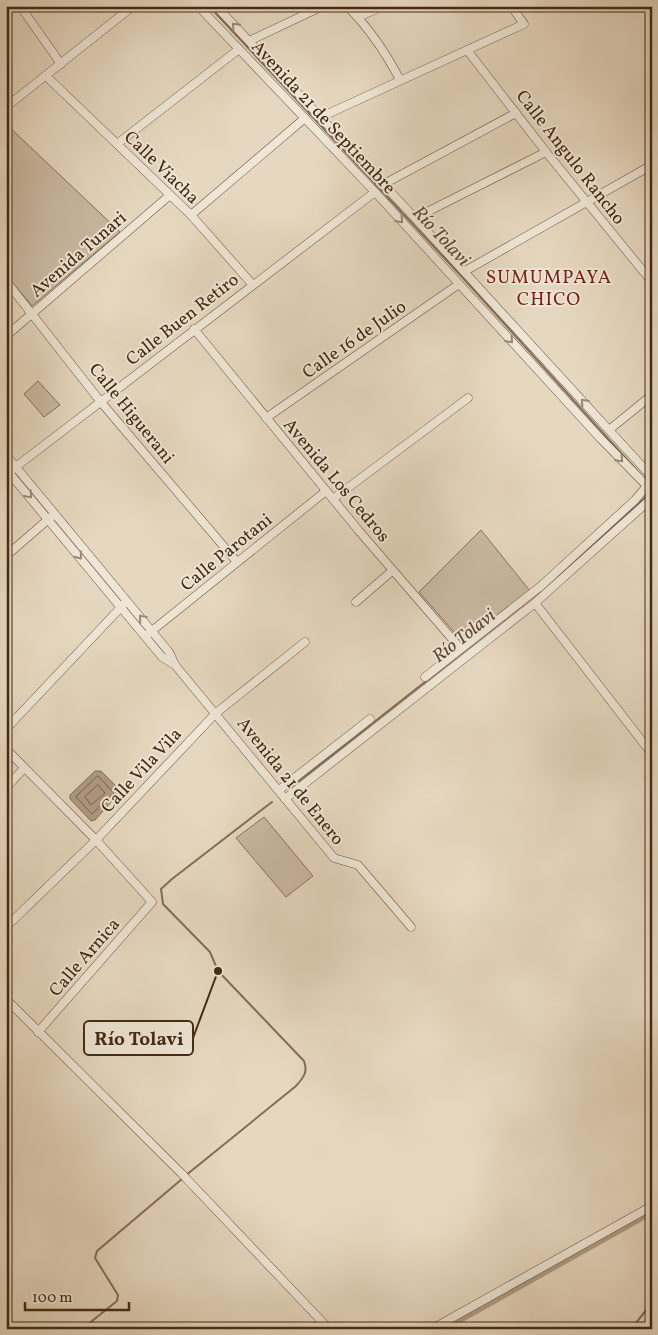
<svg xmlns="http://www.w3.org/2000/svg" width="658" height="1335" viewBox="0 0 658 1335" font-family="Vollkorn,serif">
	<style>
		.green { fill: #cabaa3; stroke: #87725b }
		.water { fill: #af9c85; stroke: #846e57 }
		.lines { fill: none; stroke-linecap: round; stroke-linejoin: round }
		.shore { stroke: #7a624c; stroke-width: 1 }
		.stream { stroke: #846e57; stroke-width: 2 }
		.canal { stroke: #af9c85; stroke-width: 8 }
		.minor-casing { stroke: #6c553e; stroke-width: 9 }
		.minor { stroke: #efe6d6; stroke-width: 8 }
		.oneway { stroke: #9a8874 }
		.labels { text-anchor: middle; stroke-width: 4; stroke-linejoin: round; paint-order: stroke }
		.street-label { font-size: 18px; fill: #442913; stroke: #efe6d6 }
		.water-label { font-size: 19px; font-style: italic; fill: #5f4630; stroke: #efe6d6 }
		.neighbourhood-label { font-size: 19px; letter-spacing: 1px; fill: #7a1f14; stroke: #efe6d6 }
		.leader { fill: none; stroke: #442913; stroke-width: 2 }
		.callout-dot { fill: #442913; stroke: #efe6d6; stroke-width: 2 }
		.callout { fill: #efe6d6; stroke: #442913; stroke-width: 2 }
		.callout-label { font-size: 19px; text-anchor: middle; font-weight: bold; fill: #442913 }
	</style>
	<rect width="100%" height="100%" fill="#e6d8c0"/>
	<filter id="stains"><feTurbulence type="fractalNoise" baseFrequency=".004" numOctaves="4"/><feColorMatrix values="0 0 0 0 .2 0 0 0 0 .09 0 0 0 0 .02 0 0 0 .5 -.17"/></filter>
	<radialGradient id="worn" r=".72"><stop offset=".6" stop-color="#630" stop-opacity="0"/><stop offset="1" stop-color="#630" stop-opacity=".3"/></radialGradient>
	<!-- green -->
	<g class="green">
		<path d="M 6,124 L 120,232 L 32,306 L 6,275 Z"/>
		<path d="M 38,381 L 60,405 L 44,417 L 24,394 Z"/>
		<path d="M 481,530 L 530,591 L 470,638 L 461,640 L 419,592 Z"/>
		<path d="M 264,817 L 313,876 L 286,897 L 236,838 Z"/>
	</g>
	<!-- water -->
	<path class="water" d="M 95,771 L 101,771 L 121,791 L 95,820 L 91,821 L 70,799 L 70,795 Z"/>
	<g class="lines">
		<!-- shore -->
		<g class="shore">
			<path d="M 98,776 L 114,793 L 92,814 L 76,797 Z"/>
			<path d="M 98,785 L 105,793 L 91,805 L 85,797 Z"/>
		</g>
		<!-- stream -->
		<g class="stream">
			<path d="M 209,6 L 464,279 L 649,484"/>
			<path d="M 289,789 L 547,586 L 646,497 L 647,494"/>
			<path d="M 185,1176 L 296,1086 C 304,1077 308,1072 304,1061 L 218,971 L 210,952 L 163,904 L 161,889 L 172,879 L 272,802"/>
			<path d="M 82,1329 L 117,1301 L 118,1295 L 95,1258 L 97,1251 L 182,1179"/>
			<path d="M 631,1329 L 652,1303"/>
		</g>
		<!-- canal -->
		<path class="canal" d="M 442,1329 L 652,1211"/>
		<!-- minor casing -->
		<g class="minor-casing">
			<g id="minor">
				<path d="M 20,6 L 61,64"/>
				<path d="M 198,6 L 375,192 L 600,438 L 652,491"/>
				<path d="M 216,6 L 415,218 L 652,477"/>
				<path d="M 347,6 C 369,28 386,53 400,80"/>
				<path d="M 647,6 L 652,13"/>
				<path d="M 358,17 L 383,6"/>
				<path d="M 249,41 L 323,6"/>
				<path d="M 467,50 L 546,152 L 652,282"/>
				<path d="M 46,76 L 191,215 L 252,284"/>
				<path d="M 6,107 L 133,6"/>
				<path d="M 321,117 L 524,24 L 511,6"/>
				<path d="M 117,144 L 239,49"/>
				<path d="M 384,184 L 516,113"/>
				<path d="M 191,215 L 305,118"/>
				<path d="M 415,218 L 546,152"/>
				<path d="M 465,271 L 652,165"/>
				<path d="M 6,281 L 100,401 L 237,562"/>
				<path d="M 194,329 L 359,531 L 460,648"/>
				<path d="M 6,336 L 170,195"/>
				<path d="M 266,418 L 459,284"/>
				<path d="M 609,430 L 652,395"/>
				<path d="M 6,455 L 169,652 L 175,665 L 334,858 L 358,865 L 411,927"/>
				<path d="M 6,469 L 162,657 L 175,665"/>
				<path d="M 9,472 L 375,192"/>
				<path d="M 333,499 L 468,398"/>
				<path d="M 6,556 L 52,516"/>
				<path d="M 356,602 L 392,571"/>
				<path d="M 535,603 L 652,754"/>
				<path d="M 148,634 L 326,491"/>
				<path d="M 425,677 L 541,586 L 635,500 L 646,487"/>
				<path d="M 6,729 L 124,604"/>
				<path d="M 6,749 L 96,840 L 152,902 L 38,1032"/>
				<path d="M 6,788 L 24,768"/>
				<path d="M 279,790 L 370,719"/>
				<path d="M 285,799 L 535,603 L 652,498"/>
				<path d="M 6,927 L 96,840 L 216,713 L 305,642"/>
				<path d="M 6,999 L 181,1173 L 329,1329"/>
				<path d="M 432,1329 L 652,1206"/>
				<path d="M 647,1329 L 652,1324"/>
			</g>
		</g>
		<!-- minor -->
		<use href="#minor" class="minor"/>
	</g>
	<!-- one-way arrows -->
	<defs><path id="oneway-chevron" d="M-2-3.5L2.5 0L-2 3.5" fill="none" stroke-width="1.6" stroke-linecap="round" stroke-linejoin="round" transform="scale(1.25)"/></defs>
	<g class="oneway">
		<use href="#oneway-chevron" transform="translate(235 26) rotate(-133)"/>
		<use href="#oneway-chevron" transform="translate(400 220) rotate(48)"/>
		<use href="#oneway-chevron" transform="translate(510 340) rotate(48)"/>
		<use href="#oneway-chevron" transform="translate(584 402) rotate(-132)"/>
		<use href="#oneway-chevron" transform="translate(620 459) rotate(47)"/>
		<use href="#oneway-chevron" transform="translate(29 495) rotate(49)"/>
		<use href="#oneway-chevron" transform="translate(79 556) rotate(51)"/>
		<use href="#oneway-chevron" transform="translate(142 618) rotate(-130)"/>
	</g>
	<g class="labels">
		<!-- street labels -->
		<g class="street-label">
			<text transform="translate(324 117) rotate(47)" y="6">Avenida 21 de Septiembre</text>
			<text transform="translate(571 157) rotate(52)" y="6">Calle Angulo Rancho</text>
			<text transform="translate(162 167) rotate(44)" y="6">Calle Viacha</text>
			<text transform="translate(78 254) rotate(-41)" y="6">Avenida Tunari</text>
			<text transform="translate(182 319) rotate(-38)" y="6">Calle Buen Retiro</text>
			<text transform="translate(354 339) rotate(-35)" y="6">Calle 16 de Julio</text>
			<text transform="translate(132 413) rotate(51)" y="6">Calle Higuerani</text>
			<text transform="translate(337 480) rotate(50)" y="6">Avenida Los Cedros</text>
			<text transform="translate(226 552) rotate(-39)" y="6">Calle Parotani</text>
			<text transform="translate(141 770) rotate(-47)" y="6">Calle Vila Vila</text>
			<text transform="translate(291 781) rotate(51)" y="6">Avenida 21 de Enero</text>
			<text transform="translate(84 957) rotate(-49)" y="6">Calle Arnica</text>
		</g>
		<!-- water labels -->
		<g class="water-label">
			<text transform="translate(442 235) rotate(47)" y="7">Río Tolavi</text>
			<text transform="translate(463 635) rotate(-38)" y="7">Río Tolavi</text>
		</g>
		<!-- neighbourhood labels -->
		<g class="neighbourhood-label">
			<text x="549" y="283">SUMUMPAYA<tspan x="549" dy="22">CHICO</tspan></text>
		</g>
	</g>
	<!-- callouts -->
	<path class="leader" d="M218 971L193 1038"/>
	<circle class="callout-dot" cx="218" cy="971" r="5"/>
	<rect class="callout" x="84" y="1021" width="109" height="34" rx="5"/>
	<g class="callout-label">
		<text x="139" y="1045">Río Tolavi</text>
	</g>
	<!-- margin -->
	<rect width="658" height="1335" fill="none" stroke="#e6d8c0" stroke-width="25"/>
	<rect x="8" y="8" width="643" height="1320" fill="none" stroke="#442913" stroke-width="2.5"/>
	<rect x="12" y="12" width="633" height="1310" fill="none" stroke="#442913"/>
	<!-- scale -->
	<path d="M25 1302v8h104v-8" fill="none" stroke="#442913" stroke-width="2.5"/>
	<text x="32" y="1302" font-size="15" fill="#442913" stroke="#efe6d6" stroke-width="4" paint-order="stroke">100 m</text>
	<rect width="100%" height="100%" filter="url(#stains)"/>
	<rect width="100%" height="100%" fill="url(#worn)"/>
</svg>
